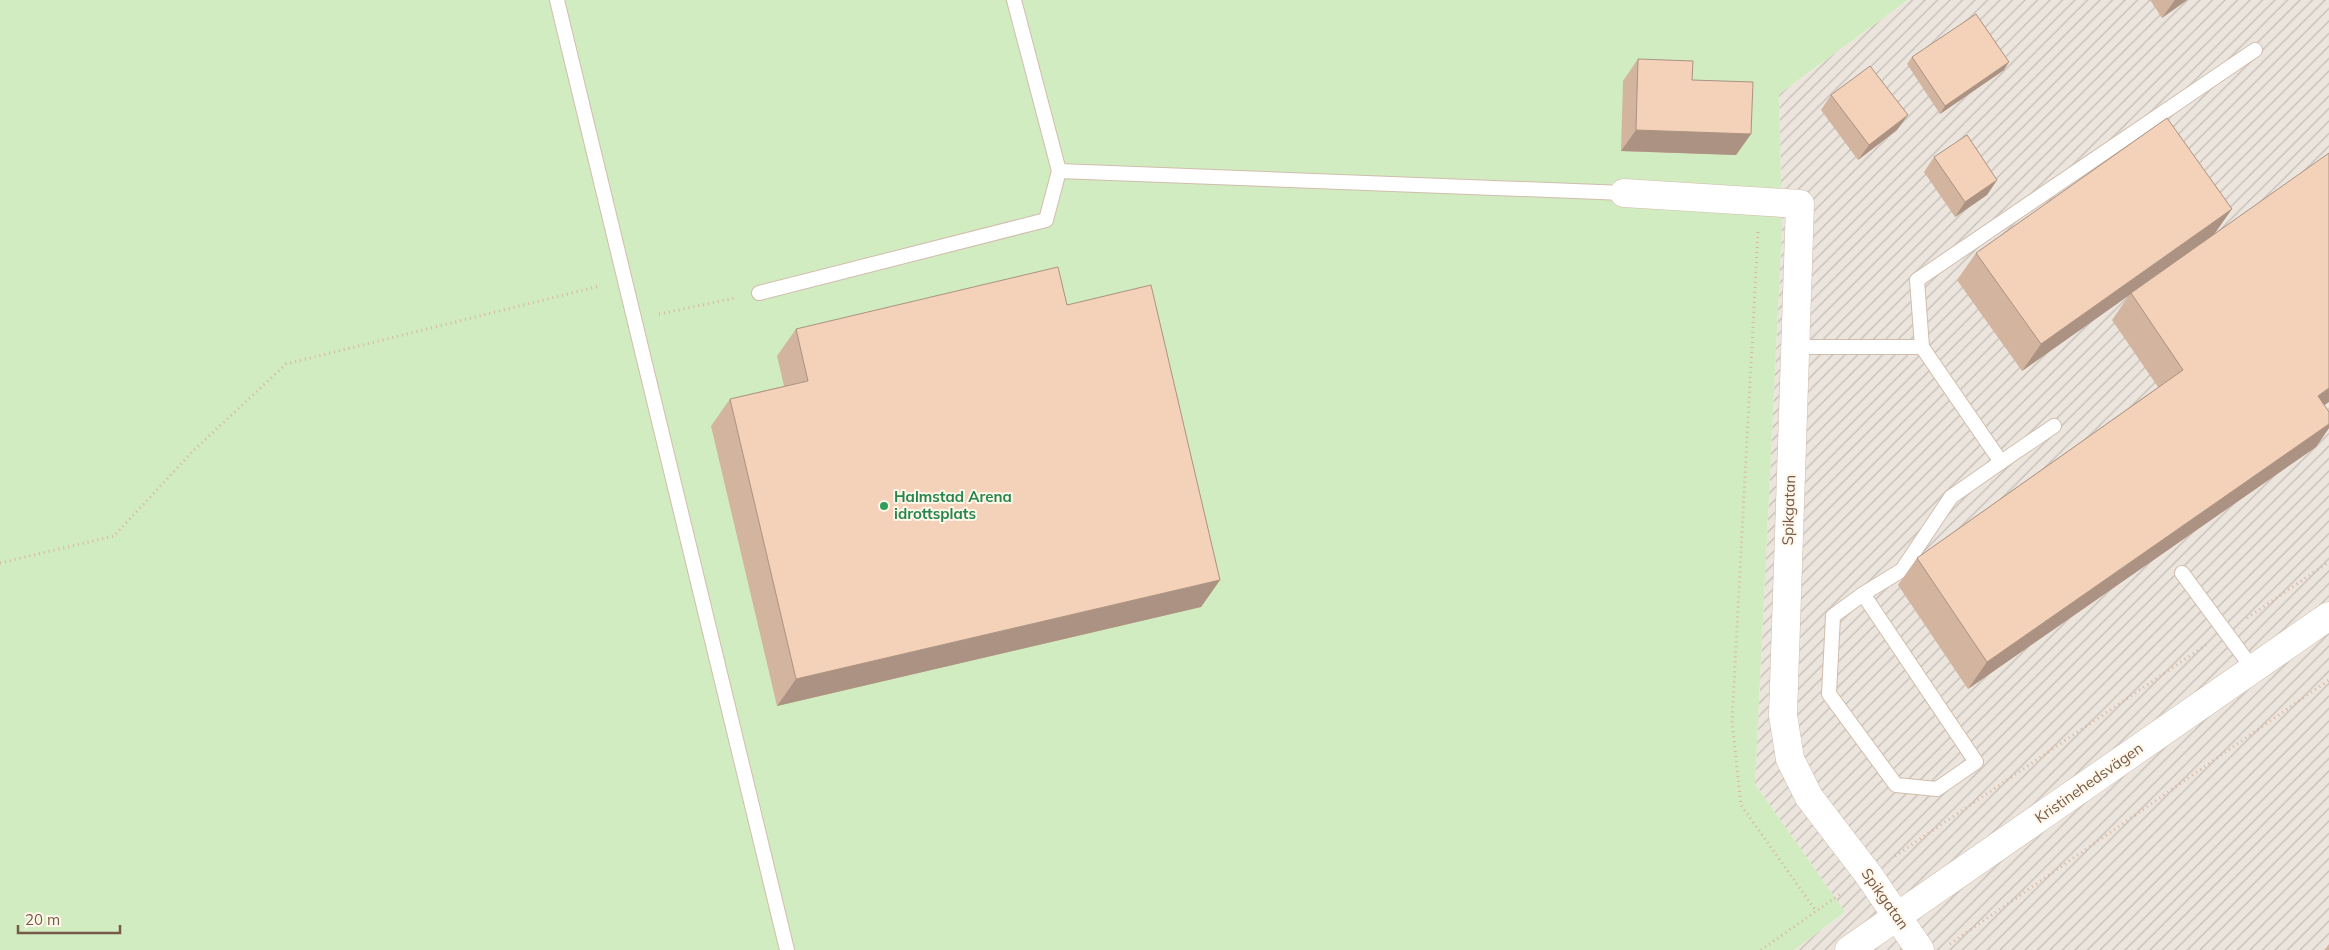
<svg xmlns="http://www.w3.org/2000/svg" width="2329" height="950" viewBox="0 0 2329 950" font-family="Mulish,sans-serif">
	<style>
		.industrial { fill: url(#industrial-furrows) }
		.park { fill: #d2ecc1 }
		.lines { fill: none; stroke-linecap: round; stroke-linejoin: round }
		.service-casing { stroke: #d1bdac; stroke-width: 16 }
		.minor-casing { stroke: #d1bdac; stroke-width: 29 }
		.tertiary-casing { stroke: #d1bdac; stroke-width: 29 }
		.path { stroke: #d9b59c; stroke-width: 3; stroke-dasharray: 1 4; stroke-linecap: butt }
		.service { stroke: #fff; stroke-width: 14 }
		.minor { stroke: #fff; stroke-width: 28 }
		.tertiary { stroke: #fff; stroke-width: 28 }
		.wall { fill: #d2b49f }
		.shaded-wall { fill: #ab9282 }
		.building { fill: #f4d1b9; stroke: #ab9282 }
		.leisure-dot { fill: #2e9e5b; stroke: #fff7ea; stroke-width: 2 }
		.labels { text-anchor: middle; stroke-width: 4; stroke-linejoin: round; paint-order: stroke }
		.leisure-label { font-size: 15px; font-weight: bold; fill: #27864d; stroke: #fff7ea; text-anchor: start }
		.street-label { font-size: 15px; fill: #775948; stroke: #fff7ea }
	</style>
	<defs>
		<pattern id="industrial-furrows" width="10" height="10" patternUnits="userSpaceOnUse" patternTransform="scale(1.25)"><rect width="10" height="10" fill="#ece5de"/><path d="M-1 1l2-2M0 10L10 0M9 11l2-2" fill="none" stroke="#c4bdb6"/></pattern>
	</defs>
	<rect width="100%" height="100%" fill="#fdf3e3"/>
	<!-- industrial -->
	<path class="industrial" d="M 1908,0 L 2329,0 L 2329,950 L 1794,950 L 1845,912 L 1755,784 L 1782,228 L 1779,94 Z"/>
	<!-- park -->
	<path class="park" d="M 0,0 L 1908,0 L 1779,94 L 1782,228 L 1755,784 L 1845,912 L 1794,950 L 0,950 Z"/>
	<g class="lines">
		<!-- service casing -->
		<g class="service-casing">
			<g id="service">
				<path d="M 557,0 L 787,950"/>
				<path d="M 1014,0 L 1059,171 L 1624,193"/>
				<path d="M 759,293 L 1046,220 L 1059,171"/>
				<path d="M 1795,347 L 1922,347"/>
				<path d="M 2001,462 L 2054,426"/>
				<path d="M 2182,573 L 2253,669"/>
				<path d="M 1863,594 L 1833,616 L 1829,694 L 1896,785 L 1937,789 L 1976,762 L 1863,594 L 1902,570 L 1951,497 L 2001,462 L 1922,347 L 1917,280 L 2255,50"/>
			</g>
		</g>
		<!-- minor casing -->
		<g class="minor-casing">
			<path id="minor" d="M 1624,193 L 1800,204 L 1783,715 L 1790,759 L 1809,797 L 1868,874 L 1920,950"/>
		</g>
		<!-- tertiary casing -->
		<g class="tertiary-casing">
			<path id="tertiary" d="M 1849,950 L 2329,616"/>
		</g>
		<!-- path -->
		<g class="path">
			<path d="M 1758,232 L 1732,721 L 1741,805 L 1816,911"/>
			<path d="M 659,314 L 736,298"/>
			<path d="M 0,563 L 114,536 L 193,451 L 286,364 L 600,286"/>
			<path d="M 2247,618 L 2329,562"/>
			<path d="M 1895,856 L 2206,645"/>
			<path d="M 1950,944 L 2329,680"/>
			<path d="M 1761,950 L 1842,893"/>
		</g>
		<!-- service -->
		<use href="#service" class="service"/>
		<!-- minor -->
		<use href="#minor" class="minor"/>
		<!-- tertiary -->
		<use href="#tertiary" class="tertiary"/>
	</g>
	<!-- wall -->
	<g class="wall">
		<path d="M 2150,0 L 2187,0 L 2162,18 Z"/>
		<path d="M 1912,57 L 2004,70 L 1940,114 L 1907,64 Z"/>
		<path d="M 1638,59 L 1692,80 L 1751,134 L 1736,155 L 1621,151 L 1623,81 Z"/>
		<path d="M 1831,95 L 1897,130 L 1858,160 L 1821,110 Z"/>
		<path d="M 1934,157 L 1997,180 L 1987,195 L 1955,217 L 1924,172 Z"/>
		<path d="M 2214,234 L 2329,412 L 2329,428 L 2316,447 L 1968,689 L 1898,585 L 1917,558 L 2158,387 L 2112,320 L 2130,294 L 2022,371 L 1957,280 L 1976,253 Z"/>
		<path d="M 796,329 L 1220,580 L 1201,607 L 777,706 L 711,426 L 730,399 L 784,386 L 777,356 Z"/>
		<path d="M 2329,944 L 2329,950 L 2325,950 Z"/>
	</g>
	<!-- shaded-wall -->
	<g class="shaded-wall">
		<path d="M 2175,0 L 2187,0 L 2162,18 Z"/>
		<path d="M 2009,62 L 2004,70 L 1940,114 L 1945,106 Z"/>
		<path d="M 1908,115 L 1897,130 L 1858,160 L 1869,145 Z"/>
		<path d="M 1636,130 L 1751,134 L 1736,155 L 1621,151 Z"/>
		<path d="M 1997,180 L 1987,195 L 1955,217 L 1965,202 Z"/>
		<path d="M 2232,209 L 2213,236 L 2022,371 L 2041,344 Z"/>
		<path d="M 2329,388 L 2329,402 L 2299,423 L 2318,396 Z"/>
		<path d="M 2329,424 L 2329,428 L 2316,447 L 1968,689 L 1987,662 Z"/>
		<path d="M 1220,580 L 1201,607 L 777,706 L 796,679 Z"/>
	</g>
	<!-- building -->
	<g class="building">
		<path d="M 1976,14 L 2009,62 L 1945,106 L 1912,57 Z"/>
		<path d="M 1638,59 L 1693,61 L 1692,80 L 1753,82 L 1751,134 L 1636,130 Z"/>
		<path d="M 1870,66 L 1908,115 L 1869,145 L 1831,95 Z"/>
		<path d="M 2167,118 L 2232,209 L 2041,344 L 1976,253 Z"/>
		<path d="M 1967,135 L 1997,180 L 1965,202 L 1934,157 Z"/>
		<path d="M 2329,153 L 2329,388 L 2318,396 L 2329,412 L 2329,424 L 1987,662 L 1917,558 L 2183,370 L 2131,293 Z"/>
		<path d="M 1058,267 L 1067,305 L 1151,285 L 1220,580 L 796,679 L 730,399 L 808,381 L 796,329 Z"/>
	</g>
	<!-- markers -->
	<circle class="leisure-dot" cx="884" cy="506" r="5"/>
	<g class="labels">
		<!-- leisure labels -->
		<g class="leisure-label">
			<text x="894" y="502">Halmstad Arena<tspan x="894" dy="17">idrottsplats</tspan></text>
		</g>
		<!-- street labels -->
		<g class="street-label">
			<text transform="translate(1789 510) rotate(-88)" y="5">Spikgatan</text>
			<text transform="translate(2089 783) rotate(-35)" y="5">Kristinehedsvägen</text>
			<text transform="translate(1885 899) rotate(55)" y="5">Spikgatan</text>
		</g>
	</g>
	<!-- scale -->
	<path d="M18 925v8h102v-8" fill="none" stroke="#775948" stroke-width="2.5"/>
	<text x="25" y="925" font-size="15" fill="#775948" stroke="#fff7ea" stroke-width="4" paint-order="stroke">20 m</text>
</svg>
